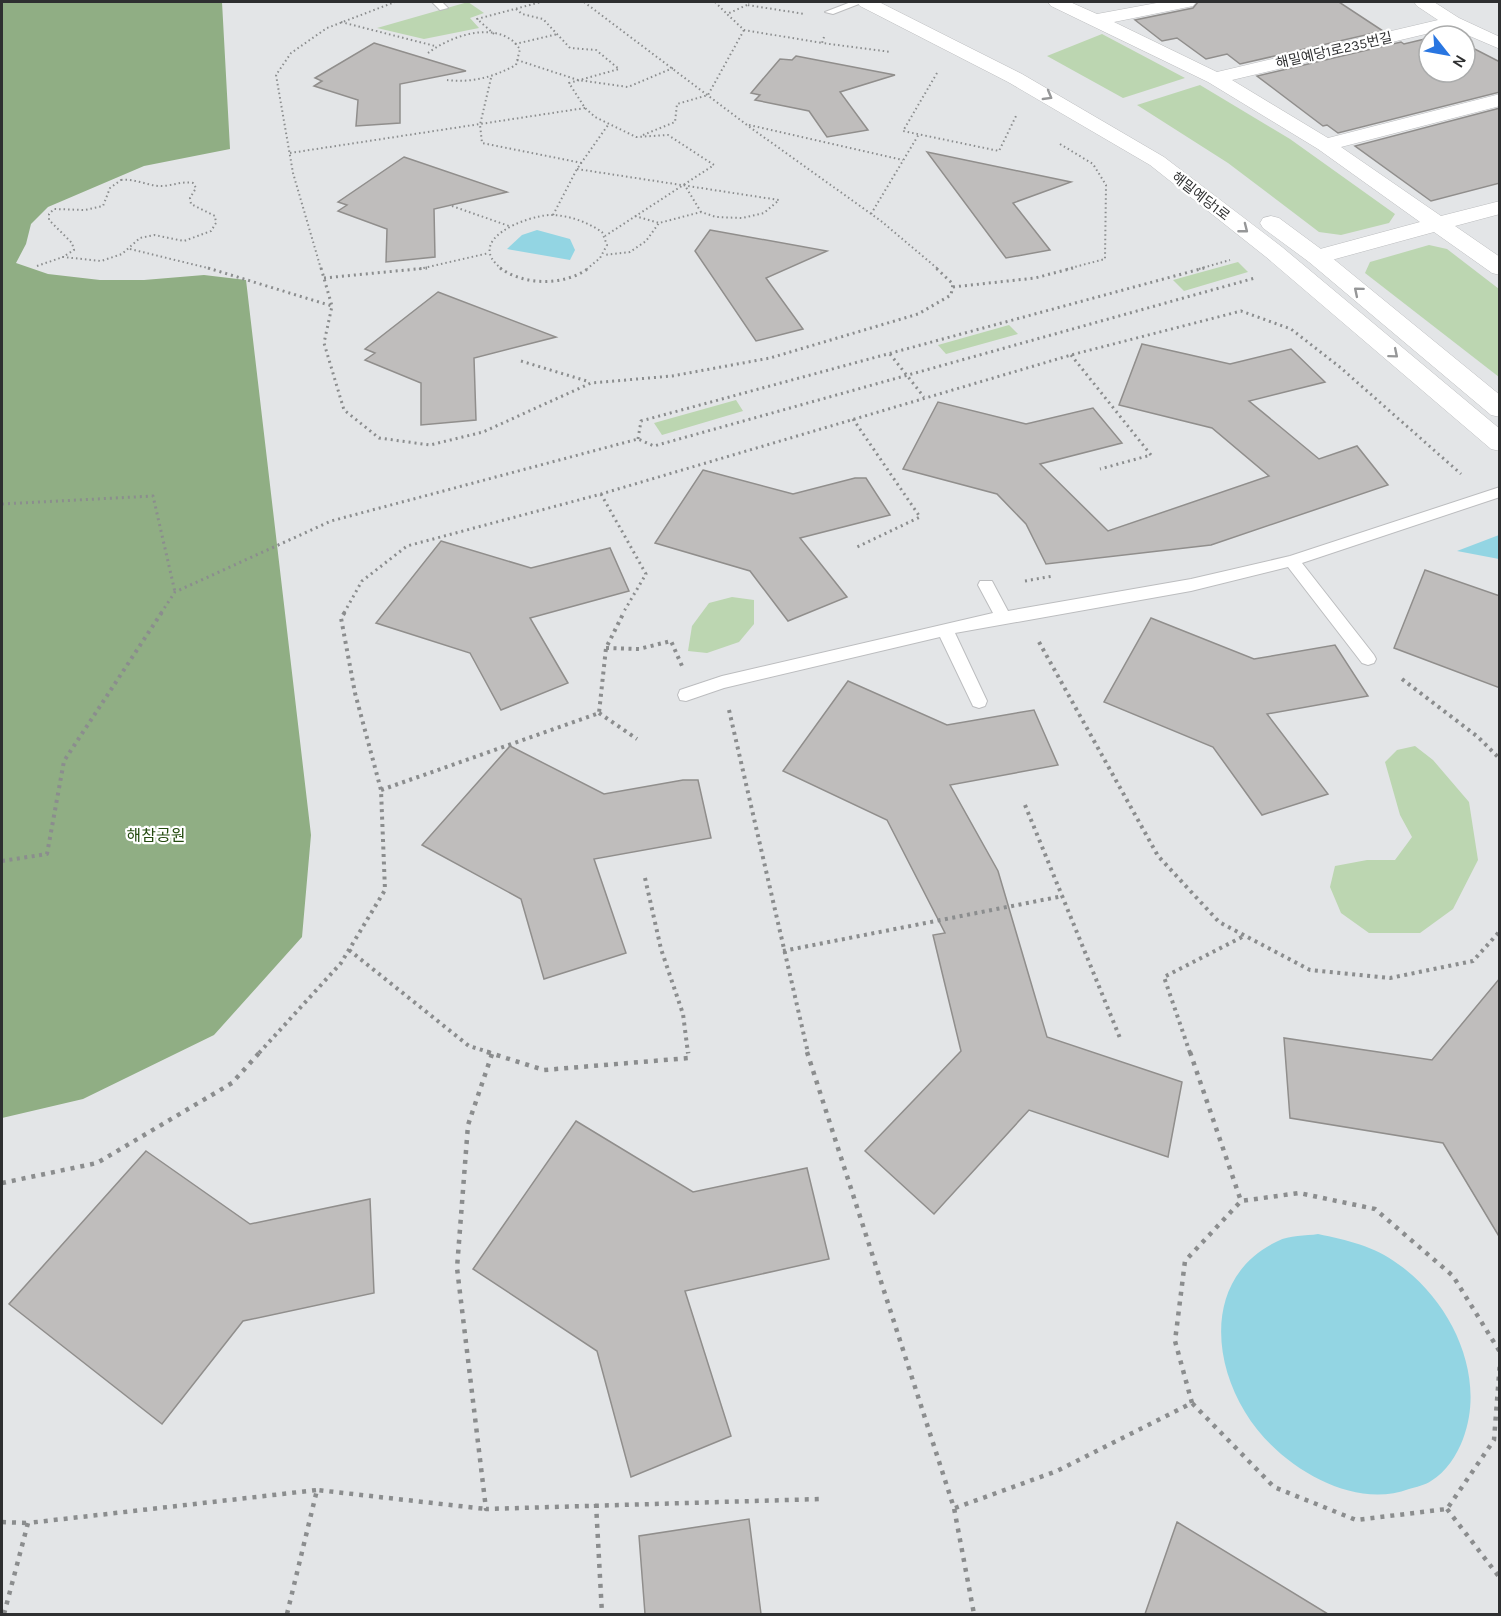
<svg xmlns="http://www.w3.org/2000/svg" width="1501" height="1616" viewBox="0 0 1501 1616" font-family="Karla,'Noto Sans KR',sans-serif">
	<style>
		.green { fill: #bcd6b1 }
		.forest { fill: #90ae84 }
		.water { fill: #93d5e3 }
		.building { fill: #bfbdbc; stroke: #908e8c; stroke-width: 1.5 }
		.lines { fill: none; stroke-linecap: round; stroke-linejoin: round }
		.lane-casing { stroke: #bcbdbf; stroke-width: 2 }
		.street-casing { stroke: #bcbdbf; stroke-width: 1 }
		.secondary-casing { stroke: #bcbdbf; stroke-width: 1 }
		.path-far3 { stroke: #8b8d8e; stroke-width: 2; stroke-dasharray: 1.5 3; stroke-linecap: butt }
		.path-far2 { stroke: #8b8d8e; stroke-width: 3; stroke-dasharray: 2 4; stroke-linecap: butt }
		.path-far1 { stroke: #8b8d8e; stroke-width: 4; stroke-dasharray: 3 4.5; stroke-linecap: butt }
		.path { stroke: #8b8d8e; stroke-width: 4.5; stroke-dasharray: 4 6; stroke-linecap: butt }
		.lane { fill: #fff; fill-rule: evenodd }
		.street { fill: #fff; fill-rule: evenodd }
		.secondary { fill: #fff; fill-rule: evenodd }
		.oneway { stroke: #969798 }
		.labels { text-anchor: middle; stroke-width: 4.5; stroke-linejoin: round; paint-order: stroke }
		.far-street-label { font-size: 14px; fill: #2e2f30; stroke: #fff }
		.park-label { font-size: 16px; fill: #254c10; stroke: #fff }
	</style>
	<rect width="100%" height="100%" fill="#e3e5e7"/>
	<!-- green -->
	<g class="green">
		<path d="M 468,2 L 484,13 L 470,18 L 479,28 L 424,39 L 377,28 Z"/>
		<path d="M 1102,34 L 1185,78 L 1123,98 L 1047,56 Z"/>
		<path d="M 1200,85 L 1290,139 L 1395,214 L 1389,223 L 1341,235 L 1319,232 L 1228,163 L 1137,105 Z"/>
		<path d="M 1429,245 L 1447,249 L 1499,289 L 1499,377 L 1365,273 L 1370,262 Z"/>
		<path d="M 1238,262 L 1248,272 L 1184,291 L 1173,280 Z"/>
		<path d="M 1009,325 L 1018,334 L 946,354 L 938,345 Z"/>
		<path d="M 736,400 L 743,411 L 662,435 L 654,423 Z"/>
		<path d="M 732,597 L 754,600 L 754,624 L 739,642 L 707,653 L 688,651 L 692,626 L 709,603 Z"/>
		<path d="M 1415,746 L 1433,760 L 1469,802 L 1478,860 L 1453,909 L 1420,933 L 1369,933 L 1341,913 L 1330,887 L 1335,866 L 1367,860 L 1395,860 L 1412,837 L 1400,815 L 1385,762 L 1397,750 Z"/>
	</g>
	<!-- forest -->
	<path class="forest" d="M 2,2 L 222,2 L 230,149 L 144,166 L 48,207 L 31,224 L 26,244 L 16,263 L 48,274 L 100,280 L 144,280 L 204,275 L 246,280 L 311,835 L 302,937 L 214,1035 L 83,1099 L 2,1118 Z"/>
	<!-- water -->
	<g class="water">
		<path d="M 537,230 L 570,239 L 575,250 L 570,260 L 507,249 L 522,235 Z"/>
		<path d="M 1499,535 L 1499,559 L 1457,551 Z"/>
		<path d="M 1318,1234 C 1347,1240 1374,1246 1398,1264 C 1451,1301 1487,1376 1463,1439 C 1457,1455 1446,1472 1431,1481 C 1425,1485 1416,1487 1409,1489 C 1350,1511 1275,1463 1245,1412 C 1209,1353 1209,1273 1278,1241 C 1289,1235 1306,1236 1318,1234 Z"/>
	</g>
	<!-- building -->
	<g class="building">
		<path d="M 1198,2 L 1339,2 L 1383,31 L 1240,64 L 1227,54 L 1206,59 L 1177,38 L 1162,41 L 1135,20 L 1193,8 Z"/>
		<path d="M 1429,38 L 1429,72 L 1465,72 L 1465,44 L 1500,62 L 1500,92 L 1338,133 L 1327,125 L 1323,126 L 1257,76 L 1401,42 L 1404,44 Z"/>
		<path d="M 374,43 L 466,71 L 400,84 L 400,123 L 356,126 L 358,100 L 314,86 L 322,81 L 315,78 Z"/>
		<path d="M 796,56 L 895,75 L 840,92 L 868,130 L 827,137 L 809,111 L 755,100 L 760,95 L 751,93 L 780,59 L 792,60 Z"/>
		<path d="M 1500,108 L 1500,183 L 1431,201 L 1355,146 Z"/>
		<path d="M 927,152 L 1071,182 L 1013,203 L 1050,250 L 1006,258 Z"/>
		<path d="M 404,157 L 507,192 L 434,209 L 435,257 L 386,262 L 387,229 L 338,211 L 347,205 L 338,202 Z"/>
		<path d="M 710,230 L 827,251 L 766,278 L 803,329 L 756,341 L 695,251 Z"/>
		<path d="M 438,292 L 556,337 L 474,358 L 476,420 L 421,425 L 421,383 L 365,360 L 375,353 L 365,349 Z"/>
		<path d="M 1142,344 L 1230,364 L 1291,349 L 1325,382 L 1249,401 L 1319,459 L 1357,446 L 1388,485 L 1211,545 L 1046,564 L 1026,524 L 997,494 L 903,469 L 938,402 L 1026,424 L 1093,408 L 1122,443 L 1040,464 L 1108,531 L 1269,476 L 1212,428 L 1119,405 Z"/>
		<path d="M 703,470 L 793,494 L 855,478 L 866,478 L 890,515 L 800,538 L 847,597 L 788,621 L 750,571 L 655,543 Z"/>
		<path d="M 441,541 L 531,568 L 610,548 L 629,591 L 530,618 L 568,683 L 501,710 L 470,653 L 376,623 Z"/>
		<path d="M 1425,570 L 1500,596 L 1500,688 L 1394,648 Z"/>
		<path d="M 1151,618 L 1254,659 L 1335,645 L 1368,696 L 1267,714 L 1328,794 L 1262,815 L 1213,747 L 1104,702 Z"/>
		<path d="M 848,681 L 947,725 L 1034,710 L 1058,765 L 950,785 L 998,871 L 1047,1037 L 1182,1082 L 1168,1157 L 1029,1110 L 934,1214 L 865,1151 L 961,1051 L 933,935 L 945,933 L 887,820 L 783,771 Z"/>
		<path d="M 510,746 L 604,794 L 683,780 L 698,780 L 711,838 L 594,859 L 626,953 L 544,979 L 521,899 L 422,845 Z"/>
		<path d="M 1500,978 L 1500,1238 L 1443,1143 L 1290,1118 L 1284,1038 L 1432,1060 Z"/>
		<path d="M 576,1121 L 693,1192 L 807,1168 L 829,1259 L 685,1291 L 731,1436 L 631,1477 L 597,1351 L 473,1269 Z"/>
		<path d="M 146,1151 L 250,1224 L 370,1199 L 374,1293 L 243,1321 L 162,1424 L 9,1304 Z"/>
		<path d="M 749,1519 L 761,1614 L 645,1614 L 639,1536 Z"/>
		<path d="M 1177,1522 L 1328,1614 L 1145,1614 Z"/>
	</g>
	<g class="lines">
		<!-- lane casing -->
		<g class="lane-casing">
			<g id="lane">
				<path d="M 432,2 L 442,2 L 448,8 L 440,10 Z"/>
				<path d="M 851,2 L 864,2 L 833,14 L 825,12 Z"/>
				<path d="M 1500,487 L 1500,497 L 1302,563 L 1374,655 L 1376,659 L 1374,663 L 1368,665 L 1362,663 L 1288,567 L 1191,591 L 955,633 L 987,701 L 985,706 L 979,708 L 973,706 L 940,637 L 724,688 L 686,701 L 680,700 L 678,695 L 680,690 L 722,676 L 993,613 L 978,585 L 980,581 L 992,581 L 1008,611 L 1191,579 L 1290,556 Z"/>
			</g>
		</g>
		<!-- street casing -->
		<g class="street-casing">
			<path id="street" d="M 1048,2 L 1070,2 L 1097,14 L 1162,2 L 1196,2 L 1193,6 L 1114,22 L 1217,72 L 1438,20 L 1417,6 L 1414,2 L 1434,2 L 1459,18 L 1500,37 L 1500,49 L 1451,28 L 1232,80 L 1328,138 L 1500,94 L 1500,106 L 1341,147 L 1441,216 L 1500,201 L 1500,214 L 1455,226 L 1500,257 L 1500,275 L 1492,273 L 1434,232 L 1317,264 L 1309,262 L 1306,257 L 1309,252 L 1420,222 L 1318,149 L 1208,82 L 1051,6 Z"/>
		</g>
		<!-- secondary casing -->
		<g class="secondary-casing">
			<g id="secondary">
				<path d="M 857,2 L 879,2 L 1022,74 L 1164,157 L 1282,247 L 1500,429 L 1500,451 L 1491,449 L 1266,257 L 1150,165 L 1008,82 L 860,6 Z"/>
				<path d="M 1271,216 L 1279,218 L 1325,252 L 1500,395 L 1500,417 L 1491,415 L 1309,262 L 1263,228 L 1260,223 L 1263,218 Z"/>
			</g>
		</g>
		<!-- path-far3 -->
		<g class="path-far3">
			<path d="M 584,2 L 751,128 L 881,221 L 938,269"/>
			<path d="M 715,2 L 727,14"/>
			<path d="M 749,2 L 747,5 L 805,14"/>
			<path d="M 747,5 L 727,14 L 744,30 L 822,43"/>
			<path d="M 516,9 L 522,14 L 543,19 L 570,48 L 596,50 L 619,69 L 569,83 L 585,108 L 595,117 L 636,137 L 668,135 L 714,165 L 605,236"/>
			<path d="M 341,22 L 435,46"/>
			<path d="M 494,34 L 477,19 L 541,2"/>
			<path d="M 824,37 L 822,43 L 891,52"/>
			<path d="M 515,44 L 558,34"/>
			<path d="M 428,53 C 448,38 486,23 510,39 C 514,41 517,46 520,49 L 516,65 C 493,77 473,83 447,80"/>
			<path d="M 517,60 L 578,80 L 628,87 L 673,68"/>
			<path d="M 937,73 L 903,131 L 999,151 L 1016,116"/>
			<path d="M 491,78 L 480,125 L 482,143 L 582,163"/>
			<path d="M 749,125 L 903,160"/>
			<path d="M 643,135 L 675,122 L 677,104 L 708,95 L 744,30"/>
			<path d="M 1060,144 L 1093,164 L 1106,185 L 1105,259 L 1067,269"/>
			<path d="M 290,153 L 585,108"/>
			<path d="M 577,169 L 779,200 L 764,213 L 742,218 L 716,217 L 701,212 L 659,223 L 646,241 L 630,252 L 604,255"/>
			<path d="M 121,180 C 136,178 149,187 164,186 C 174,185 183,181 193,183 L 196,188 L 190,198 L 191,204 L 215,216 L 216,223 L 211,231 L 184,241 L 154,235 L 140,238 L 122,254 L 101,261 L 63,257 L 74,250 L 72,243 L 49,220 L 49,214 L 54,209 L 85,210 L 103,206 L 110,188 Z"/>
			<path d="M 684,184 L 701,212"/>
			<path d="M 452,206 L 509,226"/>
			<path d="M 871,214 L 919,134"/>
			<path d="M 553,215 L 577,169 L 608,125"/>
			<path d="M 635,216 L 659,223"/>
			<path d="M 130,249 L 212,269"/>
			<path d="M 37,266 L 63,257"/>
			<path d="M 321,269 L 293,173 L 276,75 L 291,53 L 327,28 L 395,2"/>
			<path d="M 419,269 L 489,253"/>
			<path d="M 502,269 C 463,240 526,216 550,215 C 569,215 587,222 602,232 L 607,245 L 600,258 L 587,269"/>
			<path d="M 1199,269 L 1230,260"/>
		</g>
		<!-- path-far2 -->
		<g class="path-far2">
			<path d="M 208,268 L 332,306"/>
			<path d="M 321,268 L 332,306 L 324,343 L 344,410 L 379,438 L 430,445 L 483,432 L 591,383 L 672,376 L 770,358 L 918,314 L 951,295 L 953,284 L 936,268"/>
			<path d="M 500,268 C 525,286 564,286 589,268"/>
			<path d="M 324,278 L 427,268"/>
			<path d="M 953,287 L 1035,278 L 1073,268"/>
			<path d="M 890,354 L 924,397"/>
			<path d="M 1071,355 L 1151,455 L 1100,469"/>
			<path d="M 521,361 L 590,382"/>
			<path d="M 853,419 L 920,517 L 855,548"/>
			<path d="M 638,439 L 641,421 L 1204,268"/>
			<path d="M 601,494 L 646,574 L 623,613"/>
			<path d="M 2,504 L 153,496 L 175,592"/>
			<path d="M 1025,581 L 1053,576"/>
			<path d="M 161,613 L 175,592 L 331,521 L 638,439 L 654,446 L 1255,278"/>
			<path d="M 344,613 L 362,581 L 407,546 L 601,494 L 1071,355 L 1241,311 L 1291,329 L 1341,368 L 1461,474"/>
		</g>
		<!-- path-far1 -->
		<g class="path-far1">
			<path d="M 1039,642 L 1158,856 L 1219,922 L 1310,970 L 1390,978 L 1473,961 L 1500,931"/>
			<path d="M 606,648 L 639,649 L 671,641 L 682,666"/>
			<path d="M 1402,679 L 1478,737 L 1500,759"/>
			<path d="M 729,710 L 808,1053"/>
			<path d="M 599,713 L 637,739"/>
			<path d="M 381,790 L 599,713 L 606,648 L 624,612"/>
			<path d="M 1025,805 L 1120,1038"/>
			<path d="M 2,861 L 47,854 L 64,761 L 162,612"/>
			<path d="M 645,878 L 661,949 L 683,1014 L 688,1053"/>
			<path d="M 349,950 L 469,1046 L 492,1053"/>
			<path d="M 783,951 L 1063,896"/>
			<path d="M 259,1053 L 341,963 L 385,890 L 381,790 L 355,693 L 341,618 L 345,612"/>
			<path d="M 1190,1053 L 1164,977 L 1244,936"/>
		</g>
		<!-- path -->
		<g class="path">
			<path d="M 487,1052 L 544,1070 L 689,1058 L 688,1052"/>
			<path d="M 807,1052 L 954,1508 L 974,1614"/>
			<path d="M 1190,1052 L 1241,1201"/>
			<path d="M 492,1054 L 468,1125 L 457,1268 L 486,1509 L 821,1499"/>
			<path d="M 2,1183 L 97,1163 L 232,1083 L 260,1052"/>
			<path d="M 1192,1403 L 1175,1341 L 1185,1261 L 1241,1201 L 1299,1193 L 1375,1209 L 1453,1276 L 1500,1352"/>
			<path d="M 596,1504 L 602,1614"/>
			<path d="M 955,1508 L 1057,1471 L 1192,1403 L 1274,1487 L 1356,1520 L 1447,1509 L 1494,1440 L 1500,1362"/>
			<path d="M 1447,1509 L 1500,1578"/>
			<path d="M 2,1522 L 28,1523"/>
			<path d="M 4,1614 L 28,1523 L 317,1490"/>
			<path d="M 287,1614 L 317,1490 L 486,1509"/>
		</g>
		<!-- lane -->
		<use href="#lane" class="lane"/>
		<!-- street -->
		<use href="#street" class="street"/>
		<!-- secondary -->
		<use href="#secondary" class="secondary"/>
	</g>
	<!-- one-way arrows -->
	<defs><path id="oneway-chevron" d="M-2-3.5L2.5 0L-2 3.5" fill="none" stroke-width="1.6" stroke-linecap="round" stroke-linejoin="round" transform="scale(1.5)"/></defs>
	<g class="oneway">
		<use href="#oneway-chevron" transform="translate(1048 96) rotate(30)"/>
		<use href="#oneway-chevron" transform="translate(1244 229) rotate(38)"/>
		<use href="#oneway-chevron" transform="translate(1358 291) rotate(-140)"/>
		<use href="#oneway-chevron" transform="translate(1394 354) rotate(40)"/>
	</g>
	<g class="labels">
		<!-- far-street labels -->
		<g class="far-street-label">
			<text transform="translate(1334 50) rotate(-13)" y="5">해밀예당1로235번길</text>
			<text transform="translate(1201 196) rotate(38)" y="5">해밀예당1로</text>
		</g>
		<!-- park labels -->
		<g class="park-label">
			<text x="156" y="841">해참공원</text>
		</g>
	</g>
	<!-- border -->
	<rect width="1501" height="1616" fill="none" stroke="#2e2f30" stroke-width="6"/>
	<!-- north arrow -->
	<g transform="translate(1447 54) rotate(121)"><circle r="28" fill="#ffffff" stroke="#abacac" stroke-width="1.5"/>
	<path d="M0-4.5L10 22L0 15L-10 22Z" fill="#2976e1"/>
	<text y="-9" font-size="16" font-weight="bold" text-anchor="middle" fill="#2e2f30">N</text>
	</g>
</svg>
